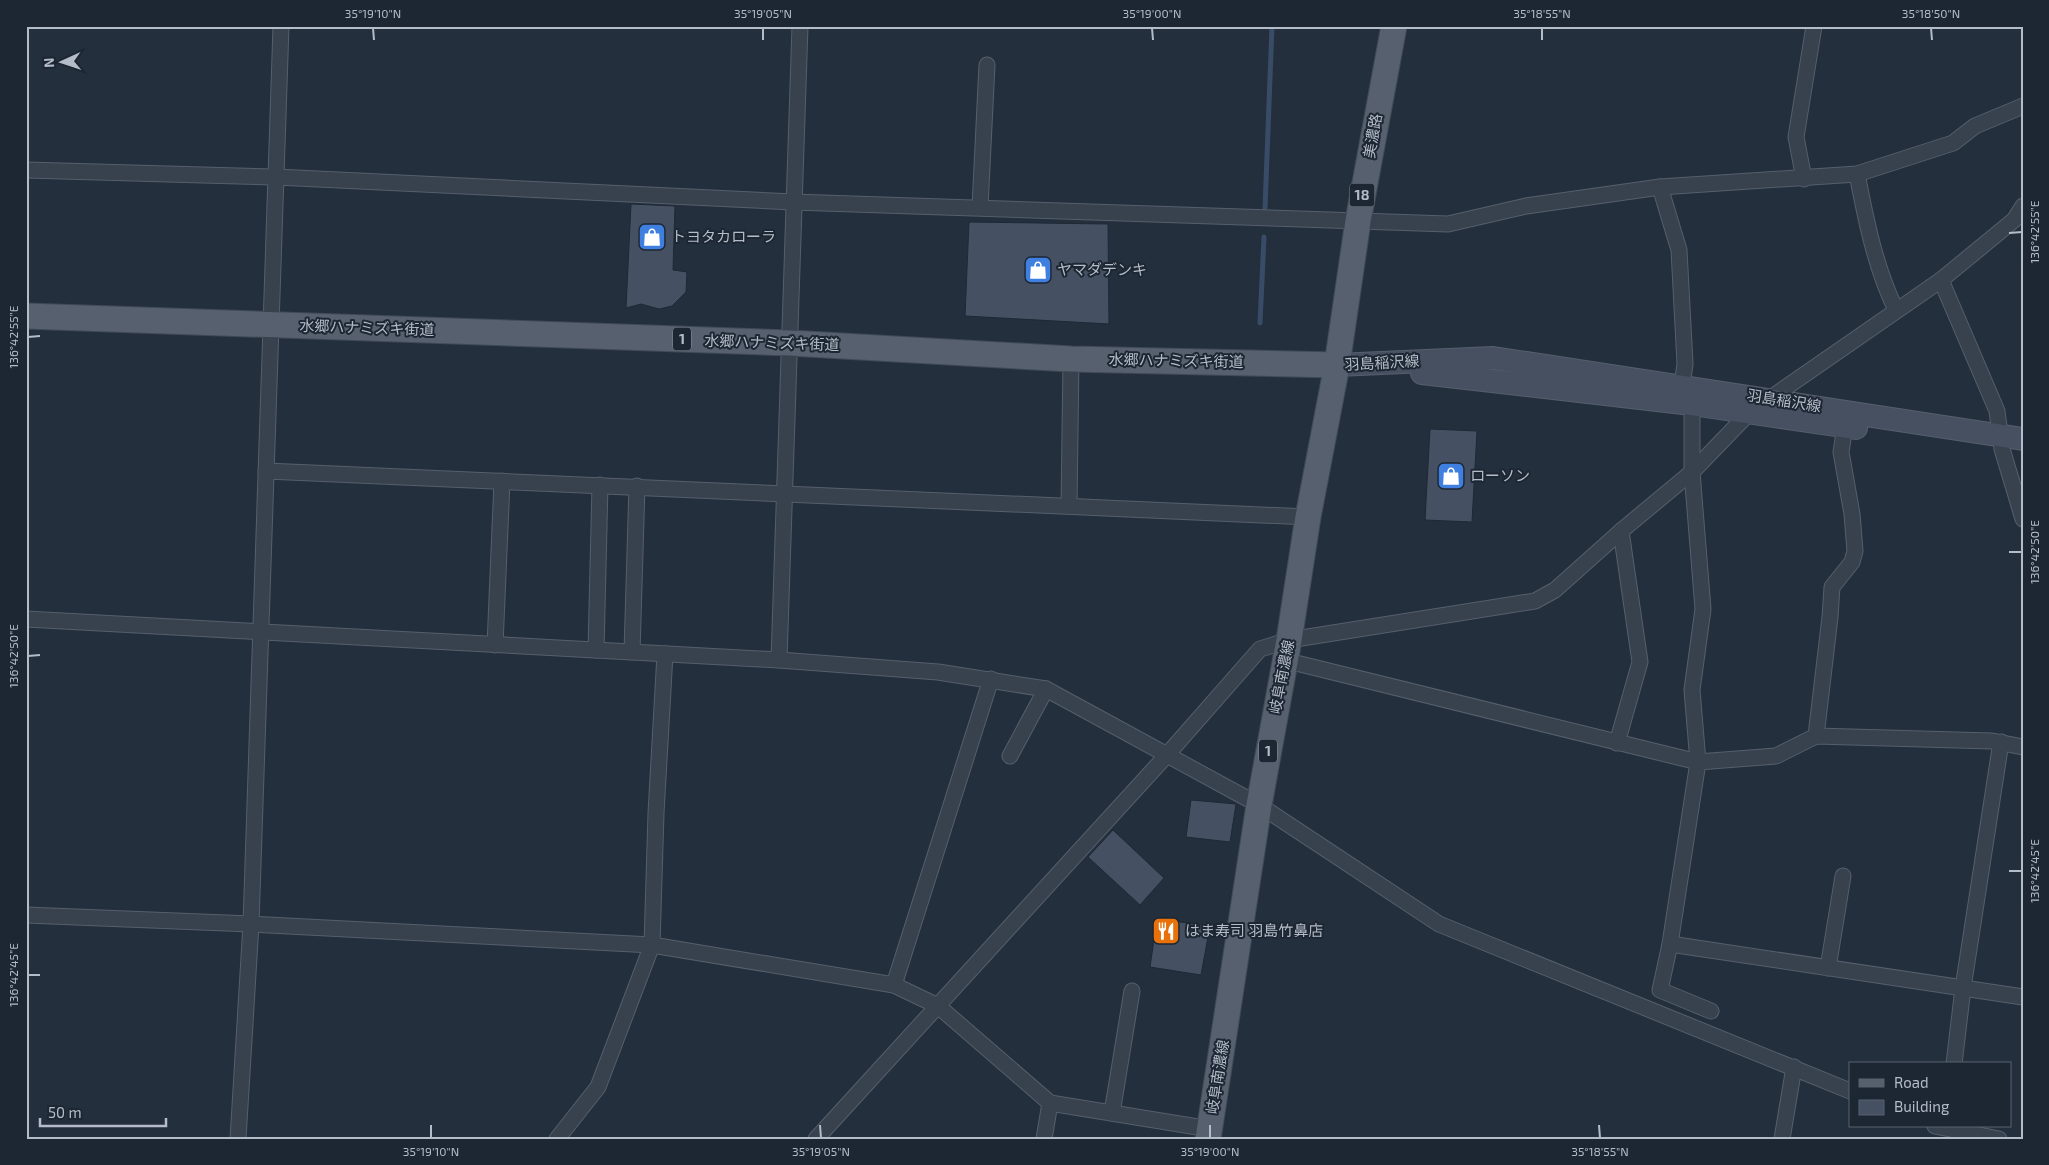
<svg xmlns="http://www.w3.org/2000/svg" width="2049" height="1165" viewBox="0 0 2049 1165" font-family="'Exo 2','Noto Sans JP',sans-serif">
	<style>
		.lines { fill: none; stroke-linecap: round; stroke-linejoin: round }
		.stream { stroke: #394c67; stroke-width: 5 }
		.building { fill: #455162; stroke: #1f2835 }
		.minor-casing { stroke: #565f6c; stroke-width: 17 }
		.secondary-casing { stroke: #565f6c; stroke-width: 24 }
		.primary-casing { stroke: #414a57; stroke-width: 27 }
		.minor { stroke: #38414e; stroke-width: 15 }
		.secondary { stroke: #465061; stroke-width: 22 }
		.primary { stroke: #56606e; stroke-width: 25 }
		.ticks { fill: none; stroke: #b4bcc9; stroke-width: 2 }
		.labels { text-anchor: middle; stroke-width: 4; stroke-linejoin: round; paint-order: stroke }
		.shield { fill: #1d2633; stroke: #878f9c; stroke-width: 1 }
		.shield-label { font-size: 14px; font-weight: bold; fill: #b4bcc9 }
		.street-label { font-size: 15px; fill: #b4bcc9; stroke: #1d2633 }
		.poi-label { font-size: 15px; fill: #b4bcc9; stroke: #1d2633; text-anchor: start }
		.neatline { fill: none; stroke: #b4bcc9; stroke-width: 2 }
		.ticks-label { font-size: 12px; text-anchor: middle; fill: #b4bcc9 }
	</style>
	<rect width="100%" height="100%" fill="#242f3e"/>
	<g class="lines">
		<!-- stream -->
		<g class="stream">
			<path d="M 1265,208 L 1272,26"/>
			<path d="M 1260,323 L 1264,237"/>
		</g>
	</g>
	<!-- building -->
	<g class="building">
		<path d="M 631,204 L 675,206 L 673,270 L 687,272 L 686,292 L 672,306 L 659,309 L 641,304 L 626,308 Z"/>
		<path d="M 969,222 L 1108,224 L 1109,324 L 965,316 Z"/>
		<path d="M 1430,429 L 1477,431 L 1472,522 L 1425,520 Z"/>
		<path d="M 1191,800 L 1236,804 L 1230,842 L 1186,837 Z"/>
		<path d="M 1113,830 L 1164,878 L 1140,905 L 1088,857 Z"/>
		<path d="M 1157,919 L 1210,926 L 1201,975 L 1150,967 Z"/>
	</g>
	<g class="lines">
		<!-- minor casing -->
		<g class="minor-casing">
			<g id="minor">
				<path d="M 26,170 L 276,177 L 793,202 L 1448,224 L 1526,206 L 1660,187 L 1857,174 L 1953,143 L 1975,126 L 2023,106"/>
				<path d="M 1857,174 C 1866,220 1875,267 1896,310"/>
				<path d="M 1804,179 L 1796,137 L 1814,26"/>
				<path d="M 1660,187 L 1679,250 L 1685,364 L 1682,386"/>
				<path d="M 980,207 L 987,65"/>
				<path d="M 1941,280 L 1997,411 L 2002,449 L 2023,519"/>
				<path d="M 1692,404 L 1692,472 L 1703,609 L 1692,690 L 1698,762 L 1670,944 L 1660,990 L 1711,1011"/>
				<path d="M 266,471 L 1308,517"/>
				<path d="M 1069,506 L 1071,359"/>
				<path d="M 26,619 L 779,660 L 938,672 L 1046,689 L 1259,805 L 1439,924 L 1850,1091"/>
				<path d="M 495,645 L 502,481"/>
				<path d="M 596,650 L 600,485"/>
				<path d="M 632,652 L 637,486"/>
				<path d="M 779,660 L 800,26"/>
				<path d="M 1284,660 L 1698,762 L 1776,756 L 1816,736 L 1992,741 L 2023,747"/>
				<path d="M 1816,736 L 1830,617 L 1832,587 L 1852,562 L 1855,551 L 1852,514 L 1841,452 L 1845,426"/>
				<path d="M 1617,743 L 1640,662 L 1621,531"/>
				<path d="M 1010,756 L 1046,689"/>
				<path d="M 26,915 L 251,924 L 652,945 L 894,985 L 938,1006 L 1050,1103 L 1044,1139"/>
				<path d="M 1670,944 L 2023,997"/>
				<path d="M 1828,968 L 1843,876"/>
				<path d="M 894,985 L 991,679"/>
				<path d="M 1954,1064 L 1963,988 L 2001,742"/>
				<path d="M 1050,1103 L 1210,1129"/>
				<path d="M 1112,1113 L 1132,991"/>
				<path d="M 1935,1126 L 1999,1139"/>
				<path d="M 238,1139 L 251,924 L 281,26"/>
				<path d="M 557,1139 L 598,1087 L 652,945 L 656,813 L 665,654"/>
				<path d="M 816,1139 L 1166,756 L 1260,649 L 1289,640 L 1535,601 L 1555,590 L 1621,531 L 1692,472 L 1749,413 L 1941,280 L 2014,220 L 2023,206"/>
				<path d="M 1782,1139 L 1794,1067"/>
			</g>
		</g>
		<!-- secondary casing -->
		<g class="secondary-casing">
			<g id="secondary">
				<path d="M 1337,365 L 1493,358 L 2023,439"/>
				<path d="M 1422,373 L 1692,404 L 1856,428"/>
			</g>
		</g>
		<!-- primary casing -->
		<g class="primary-casing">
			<g id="primary">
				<path d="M 26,316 L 790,343 L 1071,359 L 1337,365"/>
				<path d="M 1208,1139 L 1259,805 L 1289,640 L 1308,517 L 1337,365 L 1358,221 L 1394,26"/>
			</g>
		</g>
		<!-- minor -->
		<use href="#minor" class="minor"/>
		<!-- secondary -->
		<use href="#secondary" class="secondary"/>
		<!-- primary -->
		<use href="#primary" class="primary"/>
	</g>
	<!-- ticks -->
	<path class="ticks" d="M 373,28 L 374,40M 763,28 L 763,40M 1152,28 L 1153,40M 1542,28 L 1542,40M 1931,28 L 1932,40M 2009,233 L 2022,232M 28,337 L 40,336M 2009,552 L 2022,552M 28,656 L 40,655M 2009,871 L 2022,871M 28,975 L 40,975M 431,1125 L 431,1138M 820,1125 L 821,1138M 1210,1125 L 1210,1138M 1599,1125 L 1600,1138"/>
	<!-- icons -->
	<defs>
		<g id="shop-square" transform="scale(1.4375)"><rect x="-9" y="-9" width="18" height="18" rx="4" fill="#3f7fe0" stroke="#1d2633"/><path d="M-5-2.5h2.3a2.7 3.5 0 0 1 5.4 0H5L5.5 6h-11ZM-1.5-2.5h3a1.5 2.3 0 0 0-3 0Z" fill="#fff"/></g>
		<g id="restaurant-square" transform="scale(1.4375)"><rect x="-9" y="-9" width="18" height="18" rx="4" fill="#e8710a" stroke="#1d2633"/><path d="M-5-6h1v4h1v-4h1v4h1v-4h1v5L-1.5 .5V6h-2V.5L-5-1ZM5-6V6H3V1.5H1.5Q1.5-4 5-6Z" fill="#fff"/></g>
	</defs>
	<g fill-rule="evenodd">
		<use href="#shop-square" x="652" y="237"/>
		<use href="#shop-square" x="1038" y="270"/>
		<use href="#shop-square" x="1451" y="476"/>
		<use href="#restaurant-square" x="1166" y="931"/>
	</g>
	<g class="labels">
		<!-- shield labels -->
		<g class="shield">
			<rect x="1349.5" y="183.5" width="25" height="23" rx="4"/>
			<rect x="673" y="327.5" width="18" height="23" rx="4"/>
			<rect x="1259" y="739.5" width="18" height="23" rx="4"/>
		</g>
		<g class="shield-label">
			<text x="1362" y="200">18</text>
			<text x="682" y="344">1</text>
			<text x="1268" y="756">1</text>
		</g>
		<!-- street labels -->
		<g class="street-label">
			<text transform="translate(1373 136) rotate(-80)" y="5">美濃路</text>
			<text transform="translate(367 328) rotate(2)" y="5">水郷ハナミズキ街道</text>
			<text transform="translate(772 343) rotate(2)" y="5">水郷ハナミズキ街道</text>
			<text transform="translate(1176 361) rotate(1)" y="5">水郷ハナミズキ街道</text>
			<text transform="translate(1382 363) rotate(-3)" y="5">羽島稲沢線</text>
			<text transform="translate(1784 401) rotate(9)" y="5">羽島稲沢線</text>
			<text transform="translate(1282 677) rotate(-79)" y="5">岐阜南濃線</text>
			<text transform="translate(1218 1077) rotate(-81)" y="5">岐阜南濃線</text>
		</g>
		<!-- poi labels -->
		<g class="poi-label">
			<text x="671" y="242">トヨタカローラ</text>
			<text x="1057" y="275">ヤマダデンキ</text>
			<text x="1470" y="481">ローソン</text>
			<text x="1185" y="936">はま寿司 羽島竹鼻店</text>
		</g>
	</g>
	<!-- border -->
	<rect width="2049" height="1165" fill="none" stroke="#1d2633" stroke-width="55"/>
	<!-- legend -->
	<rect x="1849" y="1062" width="162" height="65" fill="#1d2633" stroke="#59626f"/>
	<rect x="1859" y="1079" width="25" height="8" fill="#56606e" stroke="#59626f"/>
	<text x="1894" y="1088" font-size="15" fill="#b4bcc9">Road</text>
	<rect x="1859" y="1100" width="25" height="15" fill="#455162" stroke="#59626f"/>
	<text x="1894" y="1112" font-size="15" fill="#b4bcc9">Building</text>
	<!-- north arrow -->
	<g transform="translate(62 62) rotate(267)" stroke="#1d2633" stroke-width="4" paint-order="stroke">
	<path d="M0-4L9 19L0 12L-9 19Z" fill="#b4bcc9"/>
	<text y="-8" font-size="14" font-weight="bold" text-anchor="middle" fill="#b4bcc9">N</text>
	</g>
	<!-- scale -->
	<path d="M40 1118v8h126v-8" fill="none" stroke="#b4bcc9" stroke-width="2.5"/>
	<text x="48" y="1118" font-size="15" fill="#b4bcc9" stroke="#1d2633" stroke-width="4" paint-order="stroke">50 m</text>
	<rect x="28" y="28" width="1994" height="1110" class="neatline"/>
	<g class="ticks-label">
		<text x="373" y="18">35°19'10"N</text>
		<text x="763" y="18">35°19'05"N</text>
		<text x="1152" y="18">35°19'00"N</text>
		<text x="1542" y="18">35°18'55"N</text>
		<text x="1931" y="18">35°18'50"N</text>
		<text transform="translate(2035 232) rotate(-90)" y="4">136°42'55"E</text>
		<text transform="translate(14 337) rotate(-90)" y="4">136°42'55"E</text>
		<text transform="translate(2035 552) rotate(-90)" y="4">136°42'50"E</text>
		<text transform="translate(14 656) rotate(-90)" y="4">136°42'50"E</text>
		<text transform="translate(2035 871) rotate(-90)" y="4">136°42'45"E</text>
		<text transform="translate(14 975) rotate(-90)" y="4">136°42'45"E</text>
		<text x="431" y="1156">35°19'10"N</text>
		<text x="821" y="1156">35°19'05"N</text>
		<text x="1210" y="1156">35°19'00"N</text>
		<text x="1600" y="1156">35°18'55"N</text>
	</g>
</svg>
